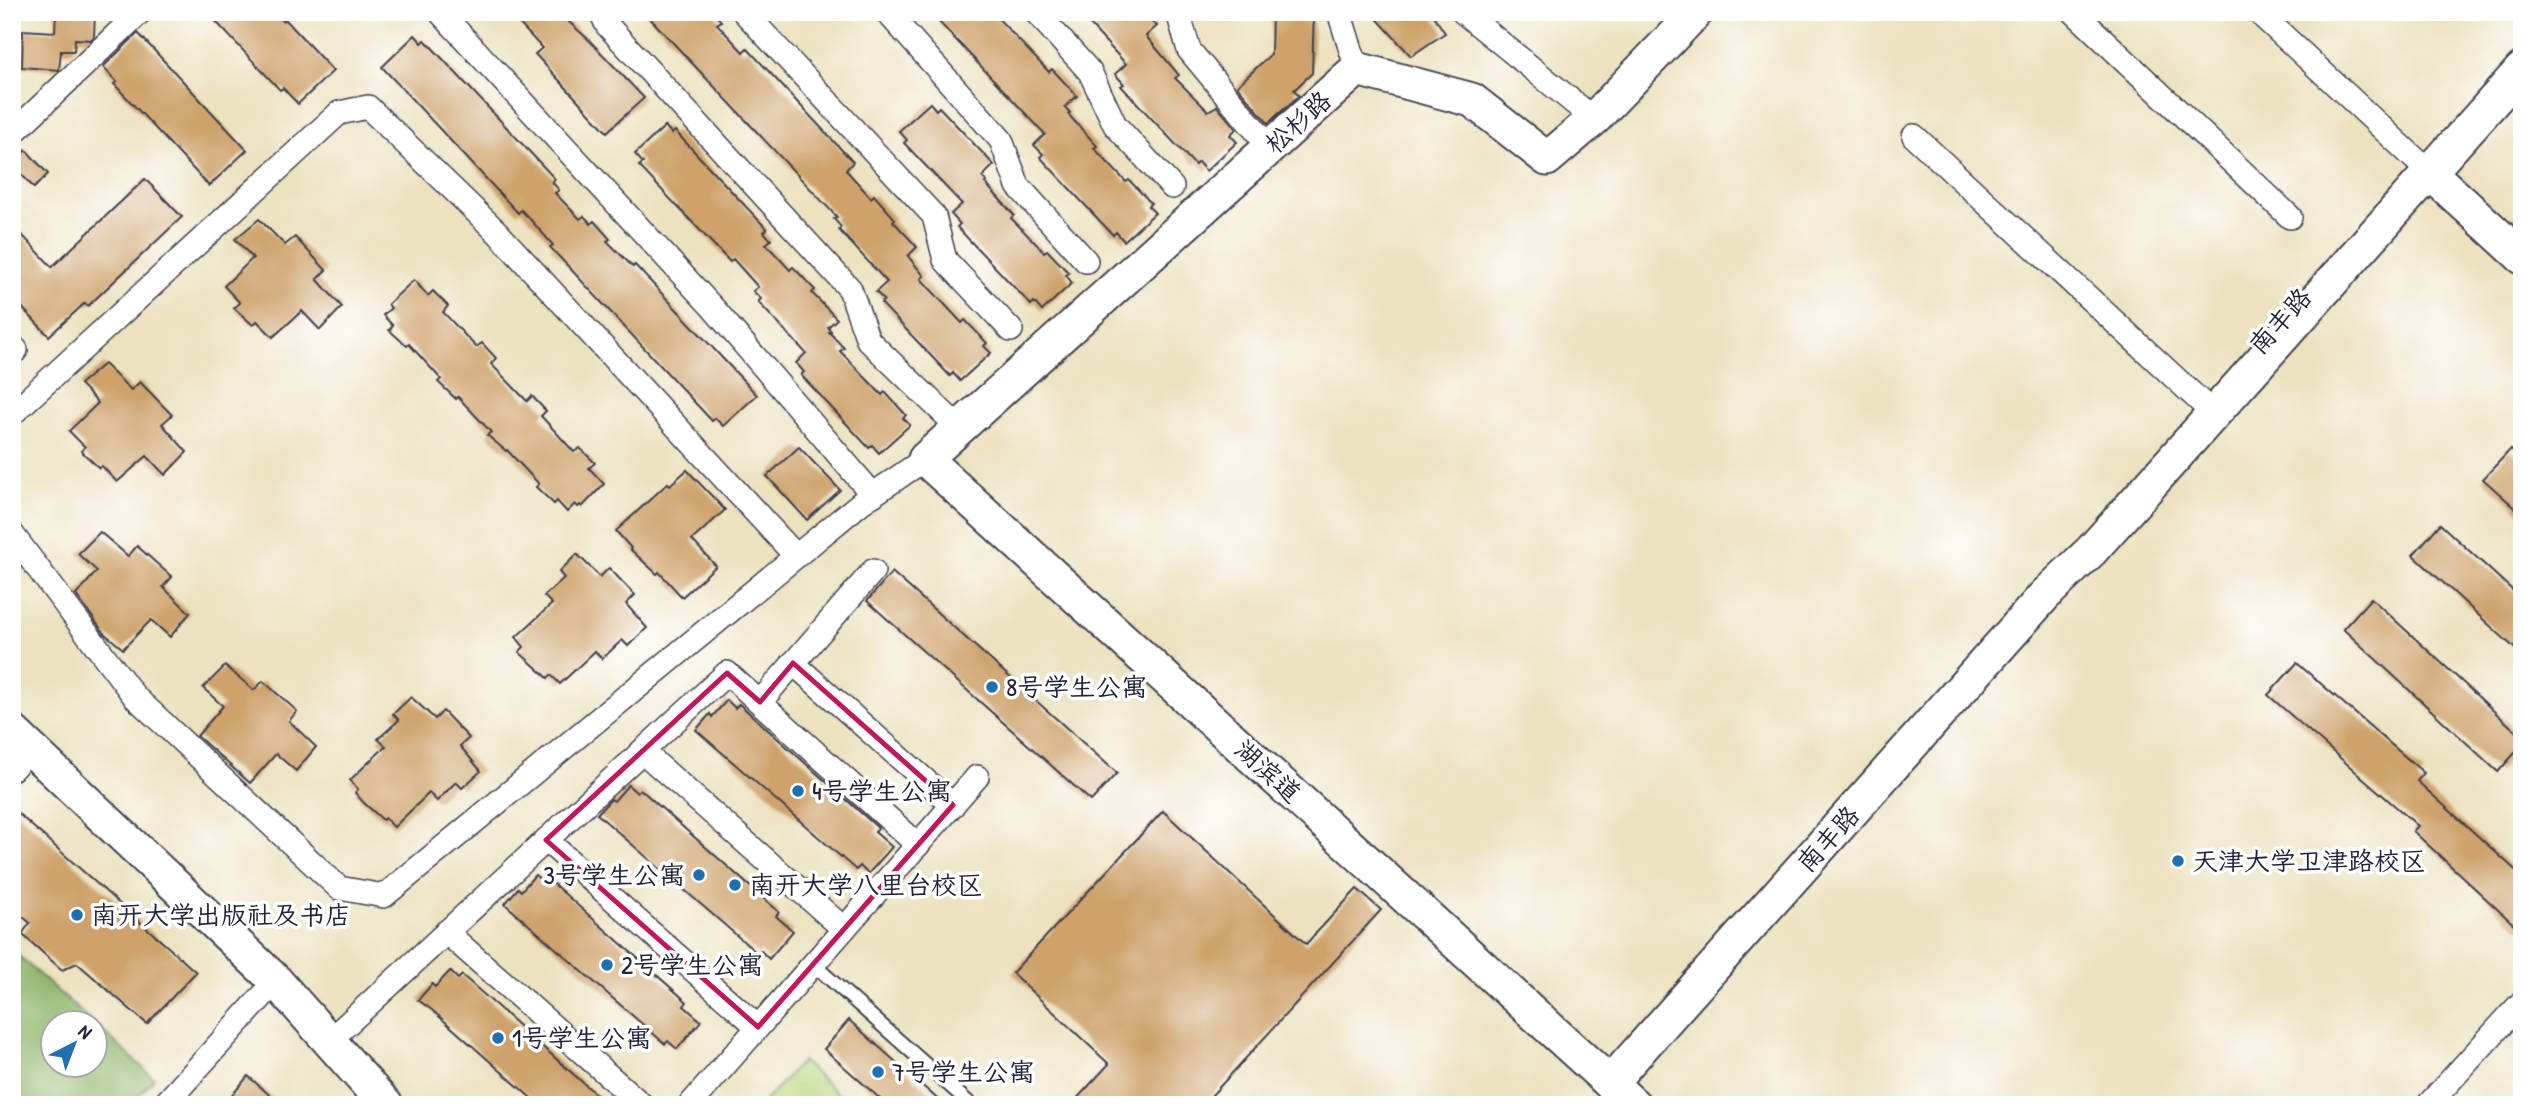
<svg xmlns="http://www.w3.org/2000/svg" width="2534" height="1117" viewBox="0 0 2534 1117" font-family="'Patrick Hand','LXGW WenKai TC',sans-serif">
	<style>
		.green { fill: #b8d77f; stroke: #6d7c5d; stroke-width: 2 }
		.forest { fill: #92b86e; stroke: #5a6d54; stroke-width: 2 }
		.building { fill: #cea26a }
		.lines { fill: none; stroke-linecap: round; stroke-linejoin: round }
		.lane-casing { stroke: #403f4f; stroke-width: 16 }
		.street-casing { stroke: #403f4f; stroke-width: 26 }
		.secondary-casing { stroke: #403f4f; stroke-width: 37 }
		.lane { stroke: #fff; stroke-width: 12 }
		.street { stroke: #fff; stroke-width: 23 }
		.secondary { stroke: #fff; stroke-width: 33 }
		.marked { fill: none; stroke: #c2185b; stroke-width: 5; stroke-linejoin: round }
		.poi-dot { fill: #1f6fb2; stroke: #fff; stroke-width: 2.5 }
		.labels { text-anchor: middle; stroke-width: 7; stroke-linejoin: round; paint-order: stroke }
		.street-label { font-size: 26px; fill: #22223b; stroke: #fff }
		.poi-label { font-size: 26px; fill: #22223b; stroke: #fff; text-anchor: start }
	</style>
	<rect width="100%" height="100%" fill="#fff"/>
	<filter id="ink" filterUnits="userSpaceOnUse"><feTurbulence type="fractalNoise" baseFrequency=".0143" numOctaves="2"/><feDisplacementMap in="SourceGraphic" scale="14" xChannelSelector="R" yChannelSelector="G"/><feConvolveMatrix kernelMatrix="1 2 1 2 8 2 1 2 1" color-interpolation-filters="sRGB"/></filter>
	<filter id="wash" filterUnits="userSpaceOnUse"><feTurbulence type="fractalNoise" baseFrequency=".00686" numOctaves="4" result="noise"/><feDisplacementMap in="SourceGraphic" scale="28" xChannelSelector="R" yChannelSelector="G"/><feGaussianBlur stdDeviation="1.57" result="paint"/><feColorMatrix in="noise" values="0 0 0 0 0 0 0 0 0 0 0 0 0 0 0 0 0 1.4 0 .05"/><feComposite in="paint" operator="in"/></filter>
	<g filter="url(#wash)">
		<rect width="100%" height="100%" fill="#ece2c0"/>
		<!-- green -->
		<path class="green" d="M 802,1061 L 850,1105 L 761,1105 Z"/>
		<!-- forest -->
		<path class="forest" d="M 12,950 L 92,1022 L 52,1023 L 52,1064 L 94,1064 L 95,1024 L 154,1078 L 131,1105 L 12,1105 Z"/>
		<g id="blocks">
			<!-- building -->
			<g class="building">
				<path d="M 56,12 L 95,12 L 94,36 L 91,40 L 75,39 L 74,51 L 61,51 L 59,70 L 22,67 L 23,30 L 55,32 Z"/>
				<path d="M 207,12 L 275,12 L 283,21 L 285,19 L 333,71 L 298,104 L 283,88 L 280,90 Z"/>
				<path d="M 524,12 L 558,12 L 589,40 L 644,98 L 607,132 L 535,54 L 542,48 L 516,20 Z"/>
				<path d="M 644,12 L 713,12 L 721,21 L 717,24 L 743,52 L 747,48 L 853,162 L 846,170 L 871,198 L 874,195 L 895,219 L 893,221 L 917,247 L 908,256 L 924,276 L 921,279 L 962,323 L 965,320 L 987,343 L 984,346 L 991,353 L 960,381 L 953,373 L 950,376 L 881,303 L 884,300 L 876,292 L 887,282 L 839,230 L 841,227 L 834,219 L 837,217 Z"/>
				<path d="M 949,12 L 992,12 L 1049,72 L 1052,69 L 1077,96 L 1065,107 L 1070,113 L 1068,114 L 1097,146 L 1094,148 L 1126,182 L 1129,180 L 1151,203 L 1148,206 L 1155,213 L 1124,241 L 1116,232 L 1113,235 L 1040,157 L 1043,154 L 1034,145 L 1045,134 L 939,22 Z"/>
				<path d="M 1078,12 L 1142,12 L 1157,26 L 1146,36 L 1179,75 L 1175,78 L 1208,111 L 1217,106 L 1236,129 L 1230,135 L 1237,142 L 1206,171 L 1198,162 L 1195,165 L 1121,86 L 1124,84 L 1115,74 L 1126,64 Z"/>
				<path d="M 1272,12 L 1314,12 L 1312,73 L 1294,90 L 1299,96 L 1268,123 L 1237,86 L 1271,54 Z"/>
				<path d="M 1371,12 L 1431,12 L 1445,33 L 1411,56 Z"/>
				<path d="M 138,33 L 247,150 L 209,186 L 114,84 L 117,82 L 103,67 Z"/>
				<path d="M 415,35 L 422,43 L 425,40 L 555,179 L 552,182 L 559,190 L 555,193 L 580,219 L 584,216 L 591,224 L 594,221 L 610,239 L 607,241 L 633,267 L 635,265 L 757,395 L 723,426 L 715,418 L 712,421 L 550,247 L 553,245 L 529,218 L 521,210 L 518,213 L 382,67 Z"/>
				<path d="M 930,103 L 936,110 L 939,107 L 994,165 L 982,177 L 987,182 L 985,183 L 1014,215 L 1011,218 L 1044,252 L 1047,250 L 1069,273 L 1066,275 L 1072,283 L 1042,311 L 1034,302 L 1031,305 L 957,227 L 960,224 L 951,214 L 962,204 L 904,143 L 907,140 L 899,131 Z"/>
				<path d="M 665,126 L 672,134 L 675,131 L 767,229 L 764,232 L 771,240 L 766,244 L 790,270 L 793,267 L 815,290 L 812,293 L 837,319 L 828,327 L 831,331 L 829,332 L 844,348 L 840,351 L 882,395 L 885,392 L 906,415 L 903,418 L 910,425 L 879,453 L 872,445 L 869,448 L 801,375 L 804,372 L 796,363 L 806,353 L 758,302 L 761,299 L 753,291 L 758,287 L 733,259 L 730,262 L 639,166 L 643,163 L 635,154 Z"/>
				<path d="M 26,150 L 48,174 L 34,188 L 12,164 Z"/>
				<path d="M 145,179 L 182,217 L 88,306 L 85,303 L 49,336 L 12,297 L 12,224 L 52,267 Z"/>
				<path d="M 259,219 L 285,245 L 295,237 L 326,270 L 317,279 L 342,307 L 320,330 L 302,311 L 273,337 L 257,321 L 253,325 L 234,308 L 240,303 L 224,286 L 253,258 L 235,239 Z"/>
				<path d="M 414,280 L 428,296 L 433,291 L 448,306 L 443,312 L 476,347 L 482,343 L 496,358 L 491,364 L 527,401 L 532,396 L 546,411 L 541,416 L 574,452 L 580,448 L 595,463 L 589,468 L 604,484 L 582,507 L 580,505 L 578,507 L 575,504 L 567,512 L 557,501 L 554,504 L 536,487 L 539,484 L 507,450 L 506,451 L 487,435 L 491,432 L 458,397 L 456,399 L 438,382 L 441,379 L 409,344 L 407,346 L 389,330 L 393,326 L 383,315 L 391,308 L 388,304 Z"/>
				<path d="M 104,364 L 131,390 L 140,382 L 172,415 L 162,424 L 187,452 L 165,475 L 147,456 L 117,482 L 102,466 L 99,468 L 81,451 L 85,447 L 69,431 L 98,403 L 80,384 Z"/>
				<path d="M 799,447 L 840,490 L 807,520 L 767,476 Z"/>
				<path d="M 2510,450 L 2522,461 L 2522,514 L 2483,479 Z"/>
				<path d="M 687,470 L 725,510 L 692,540 L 716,566 L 682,597 L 659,572 L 657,574 L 630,549 L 631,548 L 616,531 L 668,483 L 670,485 Z"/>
				<path d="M 2440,524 L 2522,599 L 2522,655 L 2413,555 Z"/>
				<path d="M 100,532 L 128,556 L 137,546 L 172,577 L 163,587 L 190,613 L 170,637 L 151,620 L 123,649 L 105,634 L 76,595 L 97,571 L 78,554 Z"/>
				<path d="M 577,554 L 600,577 L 609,568 L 635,595 L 626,604 L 647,628 L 628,646 L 622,640 L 602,659 L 595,651 L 560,684 L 551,675 L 548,678 L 519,652 L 524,647 L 516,637 L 552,604 L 544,596 L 564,578 L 559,572 Z"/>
				<path d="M 892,572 L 1117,773 L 1091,801 L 867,601 Z"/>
				<path d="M 2371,598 L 2522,737 L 2522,745 L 2498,772 L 2343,629 Z"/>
				<path d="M 2297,663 L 2424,773 L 2417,781 L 2522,876 L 2522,932 L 2413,831 L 2418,826 L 2268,695 Z"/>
				<path d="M 225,666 L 254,690 L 263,681 L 297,711 L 289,721 L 316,747 L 296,771 L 276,754 L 250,783 L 197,736 L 223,706 L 203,688 Z"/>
				<path d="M 411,697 L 435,719 L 443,711 L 469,738 L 460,746 L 481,771 L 462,788 L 456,782 L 437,801 L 429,793 L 394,827 L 385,818 L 383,820 L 364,803 L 355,793 L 358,789 L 350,780 L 386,746 L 378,739 L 399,720 L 393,714 Z"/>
				<path d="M 727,700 L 735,708 L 739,704 L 878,828 L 875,832 L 892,847 L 868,874 L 860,866 L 856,870 L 696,730 L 710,714 L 712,717 Z"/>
				<path d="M 628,785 L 637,793 L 640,789 L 779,912 L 776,916 L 793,931 L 769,959 L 761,951 L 758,954 L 597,814 L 611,799 L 614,801 Z"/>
				<path d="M 12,808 L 196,972 L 147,1024 L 77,963 L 62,970 L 22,934 L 30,923 L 12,907 Z"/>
				<path d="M 1163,811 L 1306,944 L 1357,889 L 1381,910 L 1203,1105 L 1071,1105 L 1109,1064 L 1012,973 Z"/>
				<path d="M 535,875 L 544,883 L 548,879 L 687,1002 L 684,1006 L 701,1021 L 677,1049 L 668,1041 L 665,1044 L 505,904 L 518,888 L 521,891 Z"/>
				<path d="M 450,971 L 458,979 L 462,975 L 608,1105 L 539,1105 L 432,1010 L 418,1000 L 432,984 L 435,987 Z"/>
				<path d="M 849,1020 L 944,1105 L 887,1105 L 824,1049 Z"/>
				<path d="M 248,1076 L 281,1105 L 224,1105 Z"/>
			</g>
		</g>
	</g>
	<g filter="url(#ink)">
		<use href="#blocks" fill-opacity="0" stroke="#403f4f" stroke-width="2"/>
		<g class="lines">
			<!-- lane casing -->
			<g class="lane-casing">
				<path id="lane" d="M 813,964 L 968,1102 L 966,1105"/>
			</g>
			<!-- street casing -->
			<g class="street-casing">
				<g id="street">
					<path d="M 440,12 L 714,309 L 873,495"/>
					<path d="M 601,12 L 607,25 L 850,289 L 868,340 L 959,428"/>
					<path d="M 744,12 L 934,216 L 945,260 L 1011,330"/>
					<path d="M 887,12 L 1001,140 L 1018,186 L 1086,261"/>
					<path d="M 1036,12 L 1090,72 L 1115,125 L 1172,187"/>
					<path d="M 1175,12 L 1179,16 L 1189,50 L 1261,137"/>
					<path d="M 1339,12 L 1357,69"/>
					<path d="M 1463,12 L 1594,119"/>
					<path d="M 2074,12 L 2290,217"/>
					<path d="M 2258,12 L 2428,171"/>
					<path d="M 12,134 L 140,12"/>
					<path d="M 1914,136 L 2214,414"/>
					<path d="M 12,346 L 16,350"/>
					<path d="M 12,414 L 339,113 L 368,107 L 497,232 L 796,556"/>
					<path d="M 12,534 L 135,697 L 339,888 L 384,896 L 862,502 L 925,459"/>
					<path d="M 793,663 L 953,805"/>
					<path d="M 760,702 L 873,571"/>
					<path d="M 642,751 L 844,929"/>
					<path d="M 12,769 L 31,748"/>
					<path d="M 546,840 L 758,1027"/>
					<path d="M 446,932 L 642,1105"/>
					<path d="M 330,1040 L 727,673 L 918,845"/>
					<path d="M 164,1105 L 276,981"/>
					<path d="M 690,1105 L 977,777"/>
					<path d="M 2428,1105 L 2522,1002"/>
				</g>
			</g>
			<!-- secondary casing -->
			<g class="secondary-casing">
				<g id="secondary">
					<path d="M 2428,171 L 2522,257"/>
					<path d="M 12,731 L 276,981 L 386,1105"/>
					<path d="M 1610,1083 L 2045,595 L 2092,550 L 2522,69"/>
					<path d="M 1634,1105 L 925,459 L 1357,69 L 1472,100 L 1547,159 L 1594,119 L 1696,12"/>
				</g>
			</g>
			<!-- lane -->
			<use href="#lane" class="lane"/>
			<!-- street -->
			<use href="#street" class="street"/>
			<!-- secondary -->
			<use href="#secondary" class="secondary"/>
		</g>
	</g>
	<!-- marked area -->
	<path class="marked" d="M 793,663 L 953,805 L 758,1027 L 546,840 L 727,673 L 760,702 Z"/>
	<!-- markers -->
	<g class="poi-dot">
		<circle cx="992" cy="687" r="7"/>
		<circle cx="798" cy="791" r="7"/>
		<circle cx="2178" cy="861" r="7"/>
		<circle cx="699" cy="875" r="7"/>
		<circle cx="735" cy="885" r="7"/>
		<circle cx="77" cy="915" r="7"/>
		<circle cx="607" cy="965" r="7"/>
		<circle cx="498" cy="1038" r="7"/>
		<circle cx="878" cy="1072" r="7"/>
	</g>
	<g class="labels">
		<!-- street labels -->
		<g class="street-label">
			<text transform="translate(1298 122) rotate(-42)" y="9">松杉路</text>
			<text transform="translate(2280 321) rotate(-48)" y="9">南丰路</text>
			<text transform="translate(1268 771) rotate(42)" y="9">湖滨道</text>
			<text transform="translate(1828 839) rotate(-48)" y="9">南丰路</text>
		</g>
		<!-- poi labels -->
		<g class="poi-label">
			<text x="1006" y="696">8号学生公寓</text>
			<text x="812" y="800">4号学生公寓</text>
			<text x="2192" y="870">天津大学卫津路校区</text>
			<text x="685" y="884" text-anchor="end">3号学生公寓</text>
			<text x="749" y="894">南开大学八里台校区</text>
			<text x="91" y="924">南开大学出版社及书店</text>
			<text x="621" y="974">2号学生公寓</text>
			<text x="512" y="1047">1号学生公寓</text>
			<text x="892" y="1081">7号学生公寓</text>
		</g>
	</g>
	<!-- margin -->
	<rect width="2534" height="1117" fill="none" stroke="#fff" stroke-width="42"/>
	<!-- north arrow -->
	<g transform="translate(74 1044) rotate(42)"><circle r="33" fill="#ffffff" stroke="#a7a7b1" stroke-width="2"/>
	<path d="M0-5L12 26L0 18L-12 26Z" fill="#1f6fb2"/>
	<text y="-10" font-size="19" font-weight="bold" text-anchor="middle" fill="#22223b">N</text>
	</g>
</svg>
